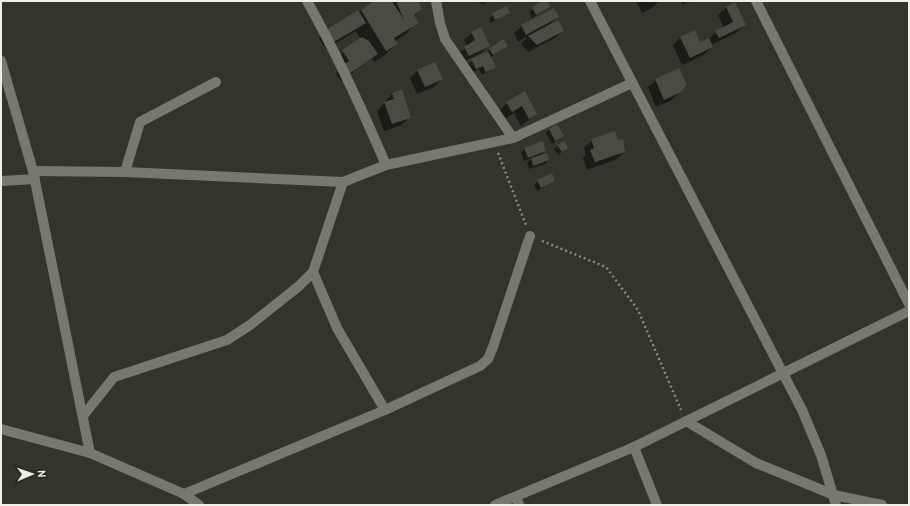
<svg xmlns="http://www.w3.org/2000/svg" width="910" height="506" viewBox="0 0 910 506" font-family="'PT Sans',sans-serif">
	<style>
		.shadow { fill: #0007 }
		.building { fill: #4b4b43 }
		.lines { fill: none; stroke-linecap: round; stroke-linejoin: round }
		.path { stroke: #8a8983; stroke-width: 2.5; stroke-dasharray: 2 3; stroke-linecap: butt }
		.minor { stroke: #78786f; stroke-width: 10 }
		.tertiary { stroke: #78786f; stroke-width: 10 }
	</style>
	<rect width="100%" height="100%" fill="#34332c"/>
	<!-- shadow -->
	<g class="shadow">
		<path d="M 376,1 L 417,1 L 421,9 L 414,17 L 417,22 L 406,34 L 395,41 L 397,43 L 385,55 L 374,62 L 372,58 L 341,81 L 336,74 L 341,68 L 335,59 L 360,39 L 356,31 L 326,49 L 319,38 L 327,31 Z"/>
		<path d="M 479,1 L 489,1 L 482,5 Z"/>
		<path d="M 546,1 L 549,7 L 532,18 L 529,12 Z"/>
		<path d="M 636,1 L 659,1 L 652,8 L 642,13 Z"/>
		<path d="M 681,1 L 691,1 L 682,5 Z"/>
		<path d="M 734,4 L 745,24 L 737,32 L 711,45 L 712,47 L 704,55 L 682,65 L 673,45 L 680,38 L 700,43 L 709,39 L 716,32 L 724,28 L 718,15 L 726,8 Z"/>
		<path d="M 507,7 L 509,12 L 491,23 L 489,18 Z"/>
		<path d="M 557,17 L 548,26 L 563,31 L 555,38 L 528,52 L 521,44 L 528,36 L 518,42 L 514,33 L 522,26 Z"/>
		<path d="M 472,33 L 489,45 L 481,53 L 461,63 L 457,55 L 467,46 L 464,40 Z"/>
		<path d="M 503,41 L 506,46 L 490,58 L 494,67 L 482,75 L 479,69 L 472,72 L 468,64 Z"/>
		<path d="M 418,70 L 441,79 L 434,87 L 417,94 L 410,78 Z"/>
		<path d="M 656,80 L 680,92 L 672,100 L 656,107 L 648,87 Z"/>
		<path d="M 524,93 L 536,114 L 521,126 L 514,113 L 504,119 L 499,111 L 507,103 Z"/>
		<path d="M 392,94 L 410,117 L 402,125 L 384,131 L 377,111 Z"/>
		<path d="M 549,129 L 562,136 L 552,144 L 546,133 Z"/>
		<path d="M 592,140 L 617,142 L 624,152 L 617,159 L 587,170 L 583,158 L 586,155 L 584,148 Z"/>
		<path d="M 563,142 L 567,148 L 558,155 L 554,149 Z"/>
		<path d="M 525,149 L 545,151 L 540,156 L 548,160 L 545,164 L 529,169 L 527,163 L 532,158 L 524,161 L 521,152 Z"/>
		<path d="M 538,181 L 554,181 L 537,191 L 534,185 Z"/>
	</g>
	<!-- building -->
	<g class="building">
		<path d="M 374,1 L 392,1 L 404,20 L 396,1 L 418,1 L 422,9 L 414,15 L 419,23 L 394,38 L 398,44 L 386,51 L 361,10 Z"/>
		<path d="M 543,1 L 547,1 L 550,7 L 536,15 L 532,7 Z"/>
		<path d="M 735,2 L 746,25 L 719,38 L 715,31 L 733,22 L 726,7 Z"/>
		<path d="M 507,6 L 510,13 L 495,20 L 492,13 Z"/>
		<path d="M 554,8 L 559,17 L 526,35 L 521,25 Z"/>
		<path d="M 358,10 L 366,23 L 334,42 L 326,30 Z"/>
		<path d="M 558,20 L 564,31 L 537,45 L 528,36 Z"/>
		<path d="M 481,27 L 490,46 L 469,56 L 464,47 L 475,40 L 471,32 Z"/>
		<path d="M 695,30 L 700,42 L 709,38 L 713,47 L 690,58 L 680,37 Z"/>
		<path d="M 362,37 L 369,41 L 378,54 L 349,74 L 343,65 L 349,61 L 342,50 Z"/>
		<path d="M 503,39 L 508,46 L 493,55 L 489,49 Z"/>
		<path d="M 488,51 L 496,67 L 486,72 L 483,66 L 476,69 L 471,59 Z"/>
		<path d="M 435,62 L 443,79 L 425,87 L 417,70 Z"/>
		<path d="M 679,68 L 687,85 L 681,92 L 664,100 L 655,79 Z"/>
		<path d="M 402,89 L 411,118 L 392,124 L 384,102 L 394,99 L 392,93 Z"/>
		<path d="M 525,91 L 537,114 L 529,119 L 522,106 L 512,112 L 506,102 Z"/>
		<path d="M 557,124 L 564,136 L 555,141 L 549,129 Z"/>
		<path d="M 615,131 L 618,140 L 623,139 L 625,152 L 595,162 L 590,150 L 594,148 L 591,139 Z"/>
		<path d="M 543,141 L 546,151 L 528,158 L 524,148 Z"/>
		<path d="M 564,141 L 568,148 L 562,152 L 557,145 Z"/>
		<path d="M 547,153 L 549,160 L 533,166 L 531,158 Z"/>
		<path d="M 552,173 L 555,181 L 541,188 L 537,180 Z"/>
	</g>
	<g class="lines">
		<!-- path -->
		<g class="path">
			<path d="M 498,153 L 526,225"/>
			<path d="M 542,241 L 606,267 L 638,310 L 681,410"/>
		</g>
		<!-- minor -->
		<g class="minor">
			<path d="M 307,1 C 337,54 362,109 386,165"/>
			<path d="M 436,1 L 440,23 L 445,39 L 513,138"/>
			<path d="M 590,1 L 802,410 L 821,455 L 836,505"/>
			<path d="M 756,1 L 909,304"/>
			<path d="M 1,61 L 33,171 L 90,453"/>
			<path d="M 33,171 L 125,172 L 343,182 L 386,165 L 513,138 L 632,83"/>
			<path d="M 125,172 L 140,122 L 216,82"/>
			<path d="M 1,181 L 35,179"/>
			<path d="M 313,272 L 337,328 L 385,410"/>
			<path d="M 83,416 L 114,377 L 227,340 L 250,325 L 299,286 L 313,272 L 343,182"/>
			<path d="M 686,421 L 756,463 L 834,495 L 882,505"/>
			<path d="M 1,429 L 90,453 L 184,494 L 199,505"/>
			<path d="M 634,447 L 657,505"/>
			<path d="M 184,494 L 385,410 L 480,366 L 488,359 L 493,347 L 530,236"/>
			<path d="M 516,497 L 519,505"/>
		</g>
		<!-- tertiary -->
		<path class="tertiary" d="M 495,505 L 634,447 L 909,311"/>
	</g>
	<!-- border -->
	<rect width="910" height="506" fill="none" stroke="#efefea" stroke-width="4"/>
	<!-- north arrow -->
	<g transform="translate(32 474) rotate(88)" stroke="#2a2922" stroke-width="3" paint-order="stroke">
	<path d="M0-3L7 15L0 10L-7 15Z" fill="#efefea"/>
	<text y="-6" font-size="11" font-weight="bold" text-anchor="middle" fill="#efefea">N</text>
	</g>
</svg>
